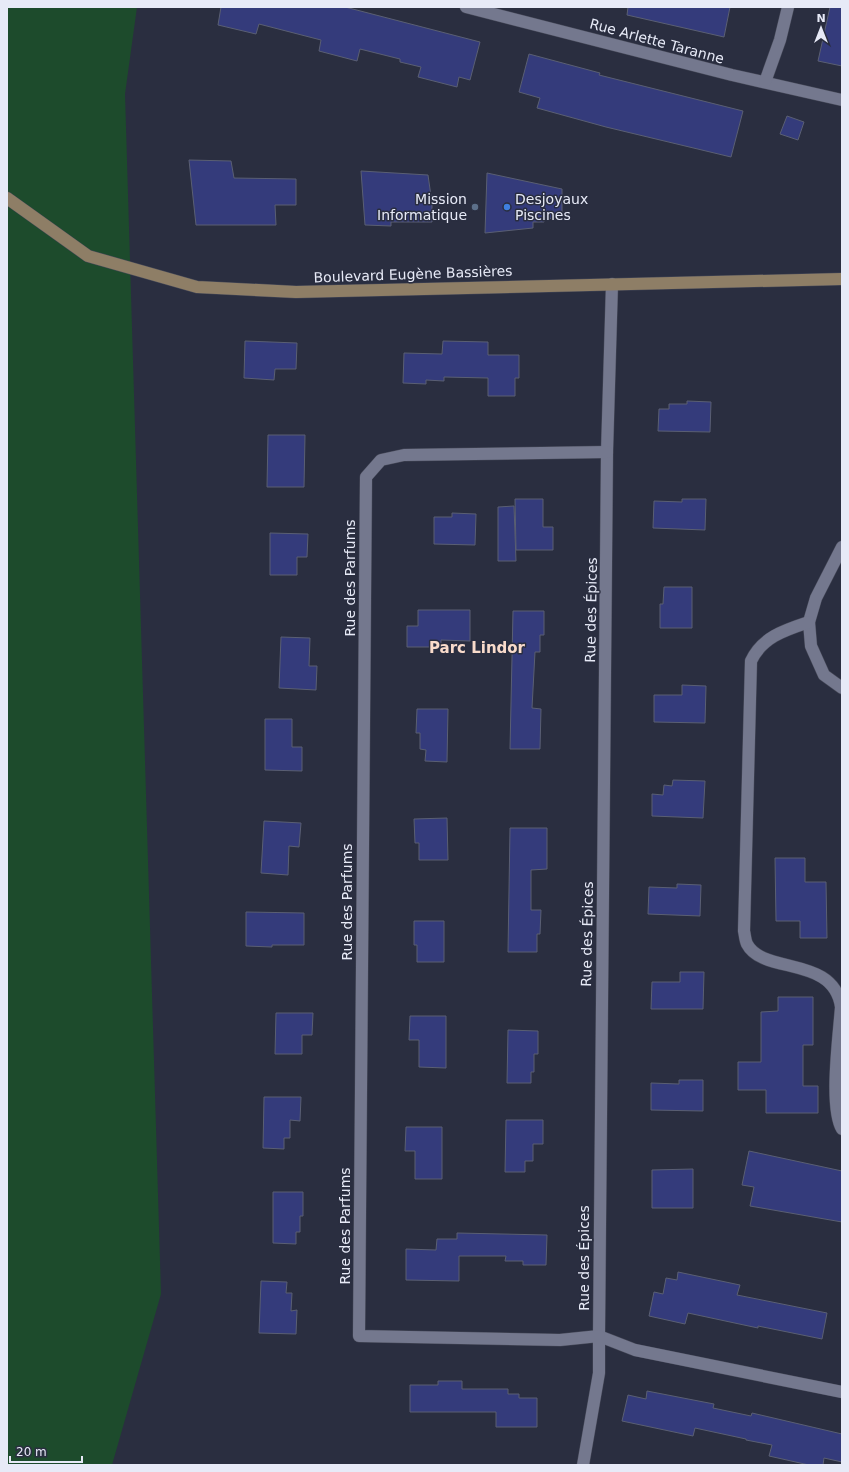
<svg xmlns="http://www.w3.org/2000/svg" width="849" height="1472" viewBox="0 0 849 1472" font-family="'DejaVu Sans',sans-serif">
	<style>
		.green { fill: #1d4b2c }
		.building { fill: #343b7b; stroke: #5a5f73 }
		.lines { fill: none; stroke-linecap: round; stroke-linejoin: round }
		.street-casing { stroke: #464958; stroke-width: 13 }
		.secondary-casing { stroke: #464958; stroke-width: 13 }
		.street { stroke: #74788e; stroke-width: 12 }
		.secondary { stroke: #8e7e66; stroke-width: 12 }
		.service-dot { fill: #5c6f8a; stroke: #2a2e40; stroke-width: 1.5 }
		.shop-dot { fill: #3f7fe0; stroke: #2a2e40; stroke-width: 1.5 }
		.labels { text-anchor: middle; stroke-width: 3; stroke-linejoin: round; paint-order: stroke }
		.street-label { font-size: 14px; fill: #e7eaf7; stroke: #2a2e40 }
		.poi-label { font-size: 14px; fill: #e7eaf7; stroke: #2a2e40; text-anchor: end }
		.neighbourhood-label { font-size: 15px; font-weight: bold; fill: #f9dbcb; stroke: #2a2e40 }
	</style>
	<rect width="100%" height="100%" fill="#2a2e40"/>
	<!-- green -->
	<path class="green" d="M 7,7 L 137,7 L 125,94 L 161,1294 L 112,1465 L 7,1465 Z"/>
	<!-- building -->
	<g class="building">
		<path d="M 221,7 L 345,7 L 480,42 L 470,80 L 459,77 L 457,87 L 418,77 L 421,67 L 400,62 L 400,59 L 360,49 L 357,61 L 319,51 L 321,40 L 259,24 L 256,34 L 218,25 Z"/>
		<path d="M 628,7 L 730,7 L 724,37 L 627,15 Z"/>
		<path d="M 830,7 L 842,7 L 842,66 L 818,61 Z"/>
		<path d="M 529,54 L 600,73 L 599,75 L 743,111 L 731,157 L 606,127 L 537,108 L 540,98 L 519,92 Z"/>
		<path d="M 787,116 L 804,122 L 798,140 L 780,134 Z"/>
		<path d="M 189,160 L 231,161 L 234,178 L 296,179 L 296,205 L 275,205 L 276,225 L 196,225 Z"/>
		<path d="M 361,171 L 428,175 L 432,203 L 432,222 L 391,222 L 391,226 L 365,225 Z"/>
		<path d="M 487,173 L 562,189 L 562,219 L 544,218 L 544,222 L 533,222 L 533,228 L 485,233 Z"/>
		<path d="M 245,341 L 297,343 L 296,369 L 275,369 L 274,380 L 244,378 Z"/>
		<path d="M 443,341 L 488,342 L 488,355 L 519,355 L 519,378 L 515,378 L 515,396 L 488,396 L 488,378 L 444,377 L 444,381 L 426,380 L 426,384 L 403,383 L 404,353 L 442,354 Z"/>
		<path d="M 687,401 L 711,402 L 710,432 L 658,431 L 659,409 L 669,409 L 669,404 L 687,404 Z"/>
		<path d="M 268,435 L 305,435 L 304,487 L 267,487 Z"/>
		<path d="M 515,499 L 543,499 L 543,527 L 553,527 L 553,550 L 516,550 Z"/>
		<path d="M 682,499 L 706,499 L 705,530 L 653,528 L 654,501 L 682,502 Z"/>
		<path d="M 514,506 L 516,561 L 498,561 L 498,507 Z"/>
		<path d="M 452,513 L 476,514 L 475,545 L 434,544 L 434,517 L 452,517 Z"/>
		<path d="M 270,533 L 308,534 L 307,557 L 297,557 L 297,575 L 270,575 Z"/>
		<path d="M 664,587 L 692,587 L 692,628 L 660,628 L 660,604 L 663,604 Z"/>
		<path d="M 418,610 L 470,610 L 470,641 L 441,640 L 441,647 L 407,647 L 407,626 L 418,626 Z"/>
		<path d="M 513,611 L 544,611 L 544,635 L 540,635 L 540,652 L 535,652 L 532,708 L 541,709 L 540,749 L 510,749 Z"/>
		<path d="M 281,637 L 310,638 L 309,666 L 317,666 L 316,690 L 279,688 Z"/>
		<path d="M 682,685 L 706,686 L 705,723 L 654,722 L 654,695 L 682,695 Z"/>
		<path d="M 417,709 L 448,709 L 447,762 L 425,761 L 426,750 L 420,749 L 420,733 L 416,733 Z"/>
		<path d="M 265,719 L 292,719 L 292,747 L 302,747 L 302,771 L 265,770 Z"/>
		<path d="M 673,780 L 705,781 L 703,818 L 652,816 L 652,794 L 663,795 L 664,785 L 672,786 Z"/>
		<path d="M 447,818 L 448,860 L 419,860 L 419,843 L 415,843 L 414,819 Z"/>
		<path d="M 264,821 L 301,823 L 299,847 L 289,846 L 288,875 L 261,873 Z"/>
		<path d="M 510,828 L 547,828 L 547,869 L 531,870 L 531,910 L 541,910 L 540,934 L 537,934 L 537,952 L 508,952 Z"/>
		<path d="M 775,858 L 805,858 L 805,882 L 826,882 L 827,938 L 800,938 L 800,921 L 776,921 Z"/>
		<path d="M 677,884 L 701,885 L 700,916 L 648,914 L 649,887 L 677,888 Z"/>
		<path d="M 246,912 L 304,913 L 304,945 L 272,945 L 272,947 L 246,946 Z"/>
		<path d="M 414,921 L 444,921 L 444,962 L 417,962 L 417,945 L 414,945 Z"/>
		<path d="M 680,972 L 704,972 L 703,1009 L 651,1009 L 652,982 L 680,982 Z"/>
		<path d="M 778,997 L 813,997 L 813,1045 L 803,1045 L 803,1086 L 818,1086 L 818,1113 L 766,1113 L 766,1090 L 738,1090 L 738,1062 L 761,1062 L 761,1012 L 778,1011 Z"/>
		<path d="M 276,1013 L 313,1013 L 312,1035 L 302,1035 L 302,1054 L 275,1054 Z"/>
		<path d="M 410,1016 L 446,1016 L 446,1068 L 419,1067 L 419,1040 L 409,1040 Z"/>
		<path d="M 508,1030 L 538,1031 L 538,1054 L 534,1054 L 534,1072 L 531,1072 L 531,1083 L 507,1083 Z"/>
		<path d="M 679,1080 L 703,1080 L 703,1111 L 651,1110 L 651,1083 L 679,1084 Z"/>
		<path d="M 264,1097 L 301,1097 L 300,1121 L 290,1120 L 290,1138 L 284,1138 L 284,1149 L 263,1148 Z"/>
		<path d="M 506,1120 L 543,1120 L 543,1144 L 533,1144 L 533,1161 L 525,1161 L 525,1172 L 505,1172 Z"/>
		<path d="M 406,1127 L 442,1127 L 442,1179 L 415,1179 L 415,1151 L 405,1151 Z"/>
		<path d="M 749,1151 L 842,1171 L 842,1222 L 750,1206 L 754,1187 L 742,1185 Z"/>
		<path d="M 693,1169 L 693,1208 L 652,1208 L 652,1170 Z"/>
		<path d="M 273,1192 L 303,1192 L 303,1216 L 300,1216 L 300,1232 L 296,1232 L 296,1244 L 273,1243 Z"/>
		<path d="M 457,1233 L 547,1235 L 546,1265 L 523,1265 L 523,1261 L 505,1261 L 506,1256 L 459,1256 L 459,1281 L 406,1280 L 406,1249 L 436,1250 L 437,1239 L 457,1239 Z"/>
		<path d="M 678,1272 L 740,1285 L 737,1295 L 827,1313 L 822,1339 L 758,1326 L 758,1328 L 688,1313 L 685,1324 L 649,1316 L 654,1292 L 663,1294 L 666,1278 L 677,1280 Z"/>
		<path d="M 261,1281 L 287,1282 L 286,1293 L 292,1293 L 291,1311 L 297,1310 L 296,1334 L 259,1333 Z"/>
		<path d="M 438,1381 L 462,1381 L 462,1389 L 508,1389 L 508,1394 L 519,1394 L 519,1398 L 537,1398 L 537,1427 L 496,1427 L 496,1412 L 410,1412 L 410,1385 L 438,1385 Z"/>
		<path d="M 647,1391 L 714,1404 L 713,1408 L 751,1416 L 752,1413 L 842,1434 L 842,1462 L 824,1458 L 823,1465 L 809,1465 L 769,1456 L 772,1445 L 746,1440 L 746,1439 L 695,1428 L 693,1436 L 622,1421 L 628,1395 L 646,1399 Z"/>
	</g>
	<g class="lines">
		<!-- street casing -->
		<g class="street-casing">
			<g id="street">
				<path d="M 466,7 L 732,75 L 842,100"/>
				<path d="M 765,82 L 780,40 L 788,7"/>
				<path d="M 612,284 L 607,452 L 599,1336 L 635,1350 L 842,1392"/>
				<path d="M 842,547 L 816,598 L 809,622 L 811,646 L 824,675 L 842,688"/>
				<path d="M 809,622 C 785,630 762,637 751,661 L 744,931 C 745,935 745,940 747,944 C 763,975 834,955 841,1007 C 839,1035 829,1107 842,1129"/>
				<path d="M 583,1465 L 599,1373 L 599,1336 L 560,1340 L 359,1336 L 366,477 L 381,460 L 404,455 L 607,452"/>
			</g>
		</g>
		<!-- secondary casing -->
		<g class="secondary-casing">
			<path id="secondary" d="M 7,198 L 88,256 L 197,287 L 296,292 L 842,279"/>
		</g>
		<!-- street -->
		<use href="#street" class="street"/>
		<!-- secondary -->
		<use href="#secondary" class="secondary"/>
	</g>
	<!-- markers -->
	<circle class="service-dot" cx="475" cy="207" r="4"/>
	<circle class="shop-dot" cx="507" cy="207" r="4"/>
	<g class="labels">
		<!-- street labels -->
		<g class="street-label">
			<text transform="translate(657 41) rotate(15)" y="5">Rue Arlette Taranne</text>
			<text transform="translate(413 274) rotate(-2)" y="5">Boulevard Eugène Bassières</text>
			<text transform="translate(350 578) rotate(-90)" y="5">Rue des Parfums</text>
			<text transform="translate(591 610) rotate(-89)" y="5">Rue des Épices</text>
			<text transform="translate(347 902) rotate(-90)" y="5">Rue des Parfums</text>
			<text transform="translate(587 934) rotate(-89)" y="5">Rue des Épices</text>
			<text transform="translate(345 1226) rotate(-90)" y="5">Rue des Parfums</text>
			<text transform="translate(584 1258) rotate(-90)" y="5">Rue des Épices</text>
		</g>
		<!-- poi labels -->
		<g class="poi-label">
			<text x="467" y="204">Mission<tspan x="467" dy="16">Informatique</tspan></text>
			<text x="515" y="204" text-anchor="start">Desjoyaux<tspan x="515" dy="16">Piscines</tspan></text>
		</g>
		<!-- neighbourhood labels -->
		<g class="neighbourhood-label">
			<text x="477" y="653">Parc Lindor</text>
		</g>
	</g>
	<!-- border -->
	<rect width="849" height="1472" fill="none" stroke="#e7eaf7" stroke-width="16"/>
	<!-- north arrow -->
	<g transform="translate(821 28)" stroke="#2a2e40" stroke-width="3" paint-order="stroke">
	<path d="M0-3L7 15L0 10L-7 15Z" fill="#e7eaf7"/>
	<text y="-6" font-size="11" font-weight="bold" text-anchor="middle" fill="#e7eaf7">N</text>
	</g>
	<!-- scale -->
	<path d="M10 1456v6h72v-6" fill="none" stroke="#e7eaf7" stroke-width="2"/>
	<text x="16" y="1456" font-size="12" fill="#e7eaf7" stroke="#2a2e40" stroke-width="3" paint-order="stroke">20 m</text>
</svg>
